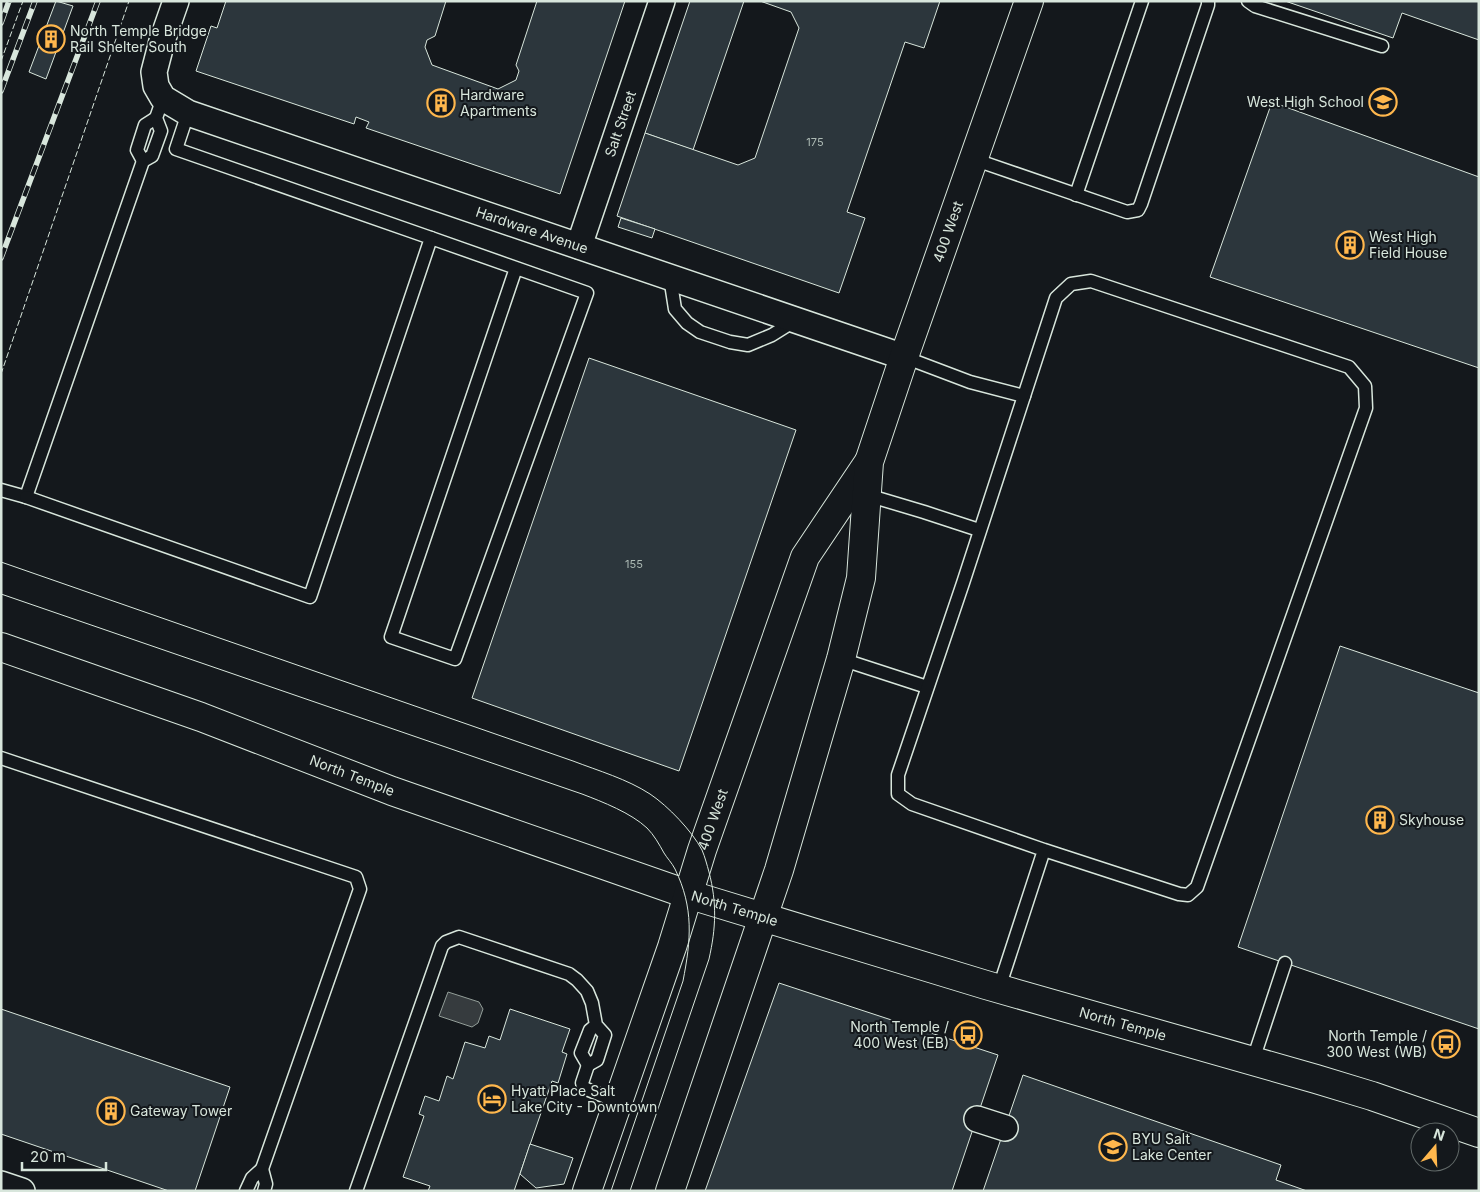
<svg xmlns="http://www.w3.org/2000/svg" width="1480" height="1192" viewBox="0 0 1480 1192" font-family="Inter,sans-serif">
	<style>
		.water { fill: #363b3e; stroke: #939e99 }
		.building { fill: #2c363c; stroke: #d8e6dc }
		.lines { fill: none; stroke-linecap: round; stroke-linejoin: round }
		.lane-casing { stroke: #d8e6dc; stroke-width: 15 }
		.street-casing { stroke: #d8e6dc; stroke-width: 28 }
		.secondary-casing { stroke: #d8e6dc; stroke-width: 30 }
		.lane { stroke: #14181c; stroke-width: 12 }
		.street { stroke: #14181c; stroke-width: 25 }
		.secondary { stroke: #14181c; stroke-width: 28 }
		.tram { stroke: #d8e6dc; stroke-width: 1 }
		.rail-casing { stroke: #d8e6dc; stroke-width: 5.5 }
		.rail { stroke: #14181c; stroke-width: 4; stroke-dasharray: 11; stroke-linecap: butt }
		.fence { stroke: #d8e6dc; stroke-width: 1; stroke-dasharray: 6 2.5; stroke-linecap: butt }
		.labels { text-anchor: middle; stroke-width: 4; stroke-linejoin: round; paint-order: stroke }
		.number-label { font-size: 11px; fill: #adbab4 }
		.poi-label { font-size: 14px; fill: #d8e6dc; stroke: #14181c; text-anchor: start }
		.street-label { font-size: 14px; fill: #d8e6dc; stroke: #14181c }
	</style>
	<rect width="100%" height="100%" fill="#14181c"/>
	<!-- water -->
	<path class="water" d="M 448,992 L 479,1002 L 483,1009 L 478,1023 L 472,1027 L 439,1016 Z"/>
	<!-- building -->
	<g class="building">
		<path d="M 56,1 L 73,6 L 46,79 L 29,72 Z"/>
		<path d="M 226,1 L 446,1 L 435,36 L 427,40 L 425,47 L 432,65 L 498,89 L 516,80 L 519,71 L 516,65 L 537,1 L 625,1 L 560,194 L 366,128 L 369,122 L 356,117 L 354,124 L 196,71 L 211,26 L 217,28 Z"/>
		<path d="M 690,1 L 744,1 L 693,150 L 645,133 Z"/>
		<path d="M 760,1 L 940,1 L 924,48 L 905,42 L 847,212 L 865,218 L 839,293 L 617,216 L 645,133 L 738,165 L 755,158 L 799,28 L 791,12 Z"/>
		<path d="M 1285,1 L 1479,1 L 1479,40 L 1402,13 L 1393,38 Z"/>
		<path d="M 1272,102 L 1479,177 L 1479,368 L 1210,277 Z"/>
		<path d="M 621,218 L 655,229 L 652,238 L 618,227 Z"/>
		<path d="M 589,358 L 796,430 L 679,771 L 472,698 Z"/>
		<path d="M 1340,646 L 1479,693 L 1479,1029 L 1238,947 Z"/>
		<path d="M 779,983 L 998,1055 L 952,1191 L 705,1191 Z"/>
		<path d="M 1,1009 L 230,1087 L 195,1191 L 169,1191 L 1,1134 Z"/>
		<path d="M 510,1009 L 570,1029 L 562,1052 L 567,1054 L 558,1083 L 552,1081 L 514,1191 L 428,1191 L 430,1186 L 403,1177 L 424,1116 L 419,1114 L 425,1096 L 439,1101 L 447,1076 L 453,1079 L 465,1042 L 485,1048 L 489,1036 L 500,1040 Z"/>
		<path d="M 1023,1075 L 1281,1165 L 1276,1180 L 1307,1191 L 983,1191 Z"/>
		<path d="M 530,1144 L 573,1158 L 564,1184 L 536,1188 L 520,1174 Z"/>
	</g>
	<g class="lines">
		<!-- lane casing -->
		<g class="lane-casing">
			<g id="lane">
				<path d="M 1248,1 L 1255,6 L 1382,46"/>
				<path d="M 973,159 L 1127,212 L 1138,210 L 1141,204 L 1208,5 L 1208,1"/>
				<path d="M 143,161 L 137,150 L 145,125 L 156,118"/>
				<path d="M 1076,195 L 1142,1"/>
				<path d="M 431,238 L 587,293 L 455,659 L 391,637 L 516,268"/>
				<path d="M 670,277 L 675,309 L 687,323 L 700,332 L 730,342 L 748,345 L 772,335 L 796,320"/>
				<path d="M 904,357 L 970,382 L 1024,396"/>
				<path d="M 1,490 L 26,497 L 143,161 L 152,156 L 161,131 L 156,118 L 163,98"/>
				<path d="M 867,495 L 924,512 L 979,530"/>
				<path d="M 26,497 L 310,597 L 431,238 L 176,149 L 188,113"/>
				<path d="M 841,659 L 927,687"/>
				<path d="M 1,758 L 356,877 L 360,889 L 262,1169"/>
				<path d="M 999,988 L 1044,850 L 1179,894 L 1188,895 L 1197,887 L 1366,408 L 1365,386 L 1349,367 L 1091,281 L 1071,284 L 1056,298 L 963,583 L 898,775 L 898,794 L 912,804 L 1044,850"/>
				<path d="M 1253,1060 L 1285,963"/>
				<path d="M 588,1065 L 582,1083 L 584,1088 L 618,1102"/>
				<path d="M 246,1191 L 252,1178 L 262,1169 L 266,1184 L 264,1191"/>
				<path d="M 356,1191 L 442,946 L 446,942 L 459,937 L 569,974 L 577,980 L 587,991 L 592,1003 L 596,1025 L 605,1035 L 597,1060 L 588,1065 L 581,1053 L 590,1030 L 596,1025"/>
			</g>
		</g>
		<!-- street casing -->
		<g class="street-casing">
			<g id="street">
				<path id="s1" d="M 176,1 L 162,41 L 154,72 L 156,86 L 163,98 L 188,113 L 904,357"/>
				<path id="s2" d="M 579,246 L 662,1"/>
				<path d="M 977,1119 L 1005,1128"/>
				<path d="M 1,1184 L 22,1191"/>
			</g>
		</g>
		<!-- secondary casing -->
		<g class="secondary-casing">
			<g id="secondary">
				<path id="s3" d="M 1,647 L 201,717 L 392,791 L 684,893 L 986,985 L 1316,1079 L 1372,1096 L 1479,1133"/>
				<path id="s4" d="M 587,1191 L 672,947 L 702,850 L 805,557 L 868,463"/>
				<path id="s5" d="M 670,1191 L 779,870 L 841,659 L 861,578 L 869,462 L 904,357 L 1029,1"/>
			</g>
		</g>
		<!-- lane -->
		<use href="#lane" class="lane"/>
		<!-- street -->
		<use href="#street" class="street"/>
		<!-- secondary -->
		<use href="#secondary" class="secondary"/>
		<!-- tram -->
		<g class="tram">
			<path d="M 1,562 L 573,761 C 599,771 627,779 650,794 C 668,806 692,831 702,850 C 705,857 707,865 709,872 C 717,903 716,928 709,959 L 630,1191"/>
			<path d="M 1,594 L 582,794 C 603,802 631,813 647,828 C 654,835 659,844 664,853 C 667,858 672,863 675,869 C 694,908 691,940 683,981 L 611,1191"/>
		</g>
		<!-- rail casing -->
		<g class="rail-casing">
			<g id="rail">
				<path d="M 1,23 L 9,1"/>
				<path d="M 1,91 L 35,1"/>
				<path d="M 1,258 L 98,1"/>
			</g>
		</g>
		<!-- rail -->
		<use href="#rail" class="rail"/>
		<!-- fence -->
		<g class="fence">
			<path d="M 1,61 L 23,1"/>
			<path d="M 1,374 L 129,1"/>
		</g>
	</g>
	<!-- icons -->
	<defs>
		<g id="building-ring" transform="scale(1.4375)"><circle r="9.5" fill="#14181c" stroke="#ffb74d" stroke-width="1.5"/><path d="M-4-6H4V6H1V3H-1V6H-4ZM-2.5-4.3h1.7v1.8h-1.7ZM.8-4.3h1.7v1.8H.8ZM-2.5-1h1.7V.8h-1.7ZM.8-1h1.7V.8H.8Z" fill="#ffb74d"/></g>
		<g id="school-ring" transform="scale(1.4375)"><circle r="9.5" fill="#14181c" stroke="#ffb74d" stroke-width="1.5"/><path d="M0-5L7-2L0 1L-7-2ZM-4 1L0 2.5L4 1V4Q0 6-4 4Z" fill="#ffb74d"/></g>
		<g id="bus-ring" transform="scale(1.4375)"><circle r="9.5" fill="#14181c" stroke="#ffb74d" stroke-width="1.5"/><path d="M-5-6H5V4H4V6H2V4H-2V6H-4V4H-5ZM-3.5-4V0h7V-4ZM-3.5 1.2v1.5H-2V1.2ZM2 1.2v1.5H3.5V1.2Z" fill="#ffb74d"/></g>
		<g id="hotel-ring" transform="scale(1.4375)"><circle r="9.5" fill="#14181c" stroke="#ffb74d" stroke-width="1.5"/><path d="M-6-4.5h1.5V1H6V5H4.5V3h-9V5H-6ZM-4 0a1.8 1.8 0 1 1 3.6 0ZM.5 0V-2.5h3Q6-2.5 6 0Z" fill="#ffb74d"/></g>
		<g id="university-ring" transform="scale(1.4375)"><circle r="9.5" fill="#14181c" stroke="#ffb74d" stroke-width="1.5"/><path d="M0-5L7-2L0 1L-7-2ZM-4 1L0 2.5L4 1V4Q0 6-4 4Z" fill="#ffb74d"/></g>
	</defs>
	<g fill-rule="evenodd">
		<use href="#building-ring" x="51" y="39"/>
		<use href="#school-ring" x="1383" y="102"/>
		<use href="#building-ring" x="441" y="103"/>
		<use href="#building-ring" x="1350" y="245"/>
		<use href="#building-ring" x="1380" y="820"/>
		<use href="#bus-ring" x="968" y="1035"/>
		<use href="#bus-ring" x="1446" y="1044"/>
		<use href="#hotel-ring" x="492" y="1099"/>
		<use href="#building-ring" x="111" y="1111"/>
		<use href="#university-ring" x="1113" y="1147"/>
	</g>
	<g class="labels">
		<!-- number labels -->
		<g class="number-label">
			<text x="815" y="146">175</text>
			<text x="634" y="568">155</text>
		</g>
		<!-- poi labels -->
		<g class="poi-label">
			<text x="70" y="36">North Temple Bridge<tspan x="70" dy="16">Rail Shelter South</tspan></text>
			<text x="460" y="100">Hardware<tspan x="460" dy="16">Apartments</tspan></text>
			<text x="1364" y="107" text-anchor="end">West High School</text>
			<text x="1369" y="242">West High<tspan x="1369" dy="16">Field House</tspan></text>
			<text x="1399" y="825">Skyhouse</text>
			<text x="949" y="1032" text-anchor="end">North Temple /<tspan x="949" dy="16">400 West (EB)</tspan></text>
			<text x="1427" y="1041" text-anchor="end">North Temple /<tspan x="1427" dy="16">300 West (WB)</tspan></text>
			<text x="511" y="1096">Hyatt Place Salt<tspan x="511" dy="16">Lake City - Downtown</tspan></text>
			<text x="130" y="1116">Gateway Tower</text>
			<text x="1132" y="1144">BYU Salt<tspan x="1132" dy="16">Lake Center</tspan></text>
		</g>
		<!-- street labels -->
		<g class="street-label">
			<text dy="5" stroke="none"><textPath href="#s2" startOffset="129">Salt Street</textPath></text>
			<text dy="5" stroke="none"><textPath href="#s1" startOffset="495">Hardware Avenue</textPath></text>
			<text dy="5" stroke="none"><textPath href="#s5" startOffset="1002">400 West</textPath></text>
			<text dy="5" stroke="none"><textPath href="#s3" startOffset="374">North Temple</textPath></text>
			<text dy="5" stroke="none"><textPath href="#s4" startOffset="392">400 West</textPath></text>
			<text dy="5" stroke="none"><textPath href="#s3" startOffset="779">North Temple</textPath></text>
			<text dy="5" stroke="none"><textPath href="#s3" startOffset="1184">North Temple</textPath></text>
		</g>
	</g>
	<!-- border -->
	<rect width="1480" height="1192" fill="none" stroke="#d8e6dc" stroke-width="5"/>
	<!-- north arrow -->
	<g transform="translate(1435 1147) rotate(19)"><circle r="24" fill="#14181c" stroke="#626a69"/>
	<path d="M0-4L9 19L0 12L-9 19Z" fill="#ffb74d"/>
	<text y="-8" font-size="14" font-weight="bold" text-anchor="middle" fill="#d8e6dc">N</text>
	</g>
	<!-- scale -->
	<path d="M22 1162v8h84v-8" fill="none" stroke="#d8e6dc" stroke-width="2.5"/>
	<text x="30" y="1162" font-size="15" fill="#d8e6dc" stroke="#14181c" stroke-width="4" paint-order="stroke">20 m</text>
</svg>
